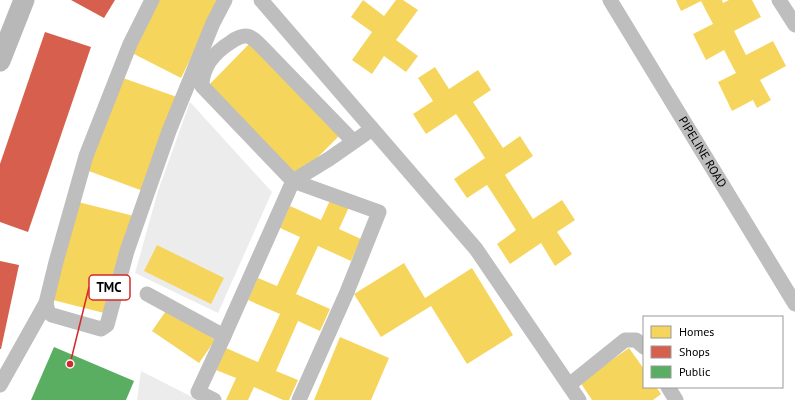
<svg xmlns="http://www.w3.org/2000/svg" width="795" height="400" viewBox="0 0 795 400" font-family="'PT Sans',sans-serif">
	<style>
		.green { fill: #ececec }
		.homes { fill: #f6d55c }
		.shops { fill: #d6604d }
		.public { fill: #5aae61 }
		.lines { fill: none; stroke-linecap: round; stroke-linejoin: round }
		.street { stroke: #bebebe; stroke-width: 15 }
		.secondary { stroke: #b8b8b8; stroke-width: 21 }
		.labels { text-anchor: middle; stroke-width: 4; stroke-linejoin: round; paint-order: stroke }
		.street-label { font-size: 12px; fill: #000; stroke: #fff }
		.leader { fill: none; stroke: #d62828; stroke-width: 1.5 }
		.callout-dot { fill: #d62828; stroke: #fff; stroke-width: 1.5 }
		.callout { fill: #fff; stroke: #d62828; stroke-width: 1.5 }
		.callout-label { font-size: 13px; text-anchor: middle; font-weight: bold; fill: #000 }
	</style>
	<rect width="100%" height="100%" fill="#fff"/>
	<!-- green -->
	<g class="green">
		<path d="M 190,102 L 272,192 L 218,313 L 135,273 L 158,191 Z"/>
		<path d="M 141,371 L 198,400 L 137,400 Z"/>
	</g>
	<!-- homes -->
	<g class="homes">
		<path d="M 156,0 L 220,0 L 181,78 L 130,52 Z"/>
		<path d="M 363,0 L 384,16 L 396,0 L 403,0 L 418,10 L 396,40 L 418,56 L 406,72 L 384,56 L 372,74 L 352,60 L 372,32 L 351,17 Z"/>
		<path d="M 676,0 L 722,0 L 723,3 L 729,0 L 752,0 L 761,17 L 734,31 L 746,55 L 773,41 L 786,66 L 760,80 L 771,100 L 757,108 L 753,100 L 732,111 L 718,82 L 736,73 L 724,50 L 706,60 L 693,34 L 713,24 L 701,1 L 681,11 Z"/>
		<path d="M 250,43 L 342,133 L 298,177 L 207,87 Z"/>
		<path d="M 435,67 L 449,89 L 478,70 L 491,90 L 473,102 L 503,148 L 520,136 L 533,156 L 505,175 L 533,219 L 562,200 L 575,220 L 557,232 L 572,254 L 555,266 L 541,243 L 510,264 L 497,244 L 516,230 L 502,208 L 487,185 L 467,198 L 454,179 L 485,158 L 471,136 L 456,114 L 426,134 L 413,114 L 433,101 L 418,78 Z"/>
		<path d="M 120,77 L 177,97 L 143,191 L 86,170 Z"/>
		<path d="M 332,196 L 350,205 L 339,229 L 361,239 L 351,261 L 318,246 L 296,294 L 330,309 L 320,331 L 298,321 L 276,371 L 298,380 L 289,400 L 283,400 L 254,387 L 248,400 L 226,400 L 236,378 L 216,370 L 226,348 L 258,362 L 280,314 L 248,300 L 258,278 L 277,286 L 300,237 L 280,228 L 290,206 L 321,220 Z"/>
		<path d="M 78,202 L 134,216 L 108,314 L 53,300 Z"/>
		<path d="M 157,245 L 224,278 L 211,304 L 144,271 Z"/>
		<path d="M 404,263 L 425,298 L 472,268 L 513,335 L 467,364 L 431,306 L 381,337 L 354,294 Z"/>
		<path d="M 168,308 L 215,340 L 199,363 L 152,331 Z"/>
		<path d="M 340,337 L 389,358 L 371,400 L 314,400 Z"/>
		<path d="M 629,348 L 644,369 L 644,387 L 656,387 L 661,394 L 653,400 L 592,400 L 580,382 Z"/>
	</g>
	<!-- shops -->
	<g class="shops">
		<path d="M 71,0 L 115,0 L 104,18 Z"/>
		<path d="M 45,32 L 91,47 L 28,232 L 0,222 L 0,164 Z"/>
		<path d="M 0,261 L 19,265 L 1,349 L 0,349 Z"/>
	</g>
	<!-- public -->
	<path class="public" d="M 54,347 L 134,381 L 126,400 L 31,400 Z"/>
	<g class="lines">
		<!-- street -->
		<g class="street">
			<path d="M 261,0 L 476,249 L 579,400"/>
			<path id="s1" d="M 610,0 L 795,304"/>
			<path d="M 779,0 L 795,25"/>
			<path d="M 147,294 L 224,336"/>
			<path d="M 46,303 L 48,312 L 52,315 L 101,329 L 107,325 L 127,251 L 169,131 L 213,23 L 225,0"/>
			<path d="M 0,385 L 46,303 L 56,262 L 86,156 L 130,44 L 152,0"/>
			<path d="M 569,385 L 625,340 L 636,340 L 644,347"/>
			<path d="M 668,387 L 676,400"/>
			<path d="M 214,400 L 198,392 L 224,336 L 293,181 L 329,159 L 372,129"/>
			<path d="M 299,400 L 347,292 L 379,212 L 293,181 L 202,86 C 202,66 215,52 231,42 C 235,39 241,36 246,36 C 251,36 257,42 261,46 L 353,141"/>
		</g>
		<!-- secondary -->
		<path class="secondary" d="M 0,61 L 24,0"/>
	</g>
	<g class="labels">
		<!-- street labels -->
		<g class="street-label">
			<text dy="4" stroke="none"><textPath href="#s1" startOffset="178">PIPELINE ROAD</textPath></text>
		</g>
	</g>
	<!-- callouts -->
	<path class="leader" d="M70 364L89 287"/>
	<circle class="callout-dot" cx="70" cy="364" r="4"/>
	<rect class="callout" x="89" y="275" width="41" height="25" rx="4"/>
	<g class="callout-label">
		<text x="109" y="292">TMC</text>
	</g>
	<!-- legend -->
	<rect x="643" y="316" width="140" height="72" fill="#ffffff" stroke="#999999"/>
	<rect x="651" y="326" width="20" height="12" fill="#f6d55c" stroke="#999999"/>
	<text x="679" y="336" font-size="12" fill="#000000">Homes</text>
	<rect x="651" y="346" width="20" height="12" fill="#d6604d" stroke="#999999"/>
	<text x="679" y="356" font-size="12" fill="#000000">Shops</text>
	<rect x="651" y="366" width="20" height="12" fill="#5aae61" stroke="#999999"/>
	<text x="679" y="376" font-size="12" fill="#000000">Public</text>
</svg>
